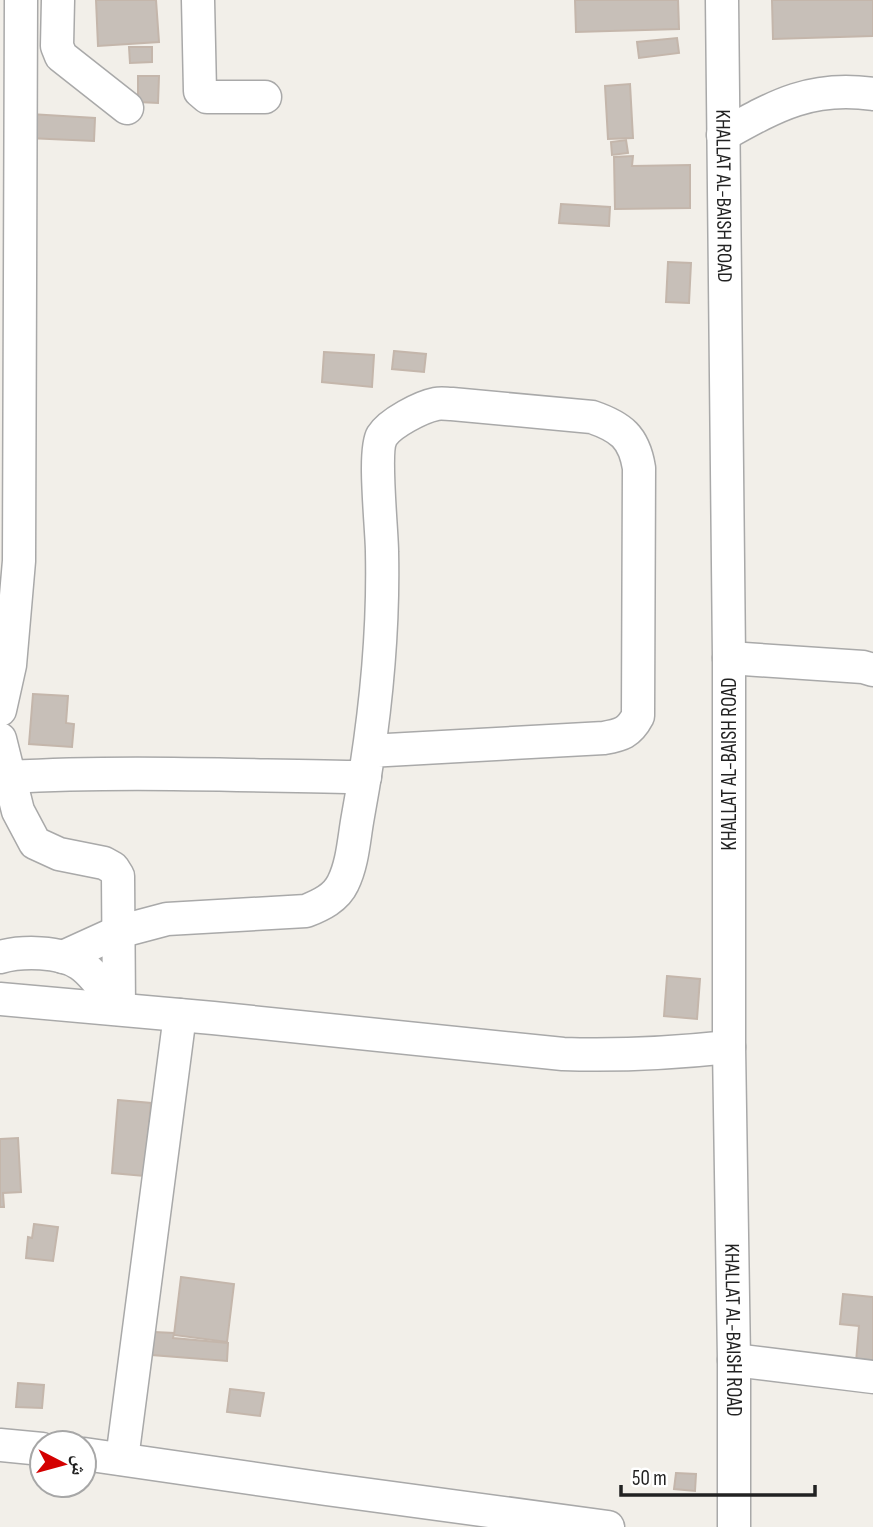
<svg xmlns="http://www.w3.org/2000/svg" width="873" height="1527" viewBox="0 0 873 1527" font-family="'Sofia Sans Condensed','Noto Naskh Arabic',sans-serif">
	<style>
		.building { fill: #c7bfb8; stroke: #c4b6ab; stroke-width: 2 }
		.lines { fill: none; stroke-linecap: round; stroke-linejoin: round }
		.minor-casing { stroke: #a9a9a9; stroke-width: 35 }
		.minor { stroke: #fff; stroke-width: 32 }
		.labels { text-anchor: middle; stroke-width: 5; stroke-linejoin: round; paint-order: stroke }
		.street-label { font-size: 21px; fill: #222; stroke: #fff }
	</style>
	<rect width="100%" height="100%" fill="#f2efe9"/>
	<!-- building -->
	<g class="building">
		<path d="M 96,0 L 156,0 L 159,42 L 98,46 Z"/>
		<path d="M 575,0 L 678,0 L 679,29 L 576,32 Z"/>
		<path d="M 772,0 L 873,0 L 873,36 L 773,39 Z"/>
		<path d="M 677,38 L 679,53 L 639,58 L 637,42 Z"/>
		<path d="M 129,47 L 152,47 L 152,62 L 130,63 Z"/>
		<path d="M 138,76 L 159,76 L 158,103 L 138,102 Z"/>
		<path d="M 630,84 L 633,138 L 608,139 L 605,86 Z"/>
		<path d="M 30,114 L 95,118 L 94,141 L 28,138 Z"/>
		<path d="M 626,140 L 628,153 L 612,155 L 611,142 Z"/>
		<path d="M 633,156 L 632,166 L 690,165 L 690,208 L 615,209 L 614,157 Z"/>
		<path d="M 561,204 L 610,207 L 609,226 L 559,223 Z"/>
		<path d="M 668,262 L 691,263 L 689,303 L 666,302 Z"/>
		<path d="M 394,351 L 426,354 L 424,372 L 392,369 Z"/>
		<path d="M 324,352 L 374,355 L 372,387 L 322,382 Z"/>
		<path d="M 33,694 L 68,696 L 66,723 L 74,724 L 72,747 L 29,744 Z"/>
		<path d="M 667,976 L 700,979 L 697,1019 L 664,1016 Z"/>
		<path d="M 118,1100 L 151,1103 L 144,1176 L 112,1173 Z"/>
		<path d="M 18,1138 L 21,1192 L 3,1193 L 4,1207 L 0,1207 L 0,1139 Z"/>
		<path d="M 34,1224 L 58,1227 L 53,1261 L 26,1258 L 28,1237 L 32,1238 Z"/>
		<path d="M 181,1277 L 234,1284 L 227,1342 L 174,1335 Z"/>
		<path d="M 843,1294 L 873,1297 L 873,1376 L 855,1374 L 859,1326 L 840,1324 Z"/>
		<path d="M 154,1332 L 174,1333 L 173,1338 L 228,1343 L 227,1361 L 152,1355 Z"/>
		<path d="M 18,1383 L 44,1385 L 42,1408 L 16,1407 Z"/>
		<path d="M 230,1389 L 264,1393 L 260,1416 L 227,1412 Z"/>
		<path d="M 676,1473 L 696,1474 L 695,1491 L 674,1489 Z"/>
	</g>
	<g class="lines">
		<!-- minor casing -->
		<g class="minor-casing">
			<g id="minor">
				<path d="M 58,0 L 57,46 L 61,56 L 127,108"/>
				<path d="M 198,0 L 200,91 L 207,97 L 265,97"/>
				<path id="s1" d="M 722,0 L 729,658 L 729,1047 L 734,1360 L 734,1527"/>
				<path d="M 723,135 C 775,106 811,85 873,94"/>
				<path d="M 729,658 L 863,667 L 873,670"/>
				<path d="M 0,710 L 10,665 L 19,561 L 21,0"/>
				<path d="M 0,739 L 18,811 L 35,843 L 59,854 L 104,863 L 113,868 L 118,876 L 119,1009"/>
				<path d="M 9,777 C 128,770 247,776 365,777"/>
				<path d="M 0,957 C 22,951 60,951 80,964 C 95,974 108,995 119,1009"/>
				<path d="M 63,957 L 118,932 L 167,919 L 306,911 C 321,905 336,898 343,883 C 353,863 354,837 358,816 C 374,729 384,641 382,552 C 382,530 373,451 382,436 C 390,423 421,407 436,404 C 441,403 447,404 452,404 L 592,417 C 621,427 634,437 639,468 L 638,716 C 629,733 621,735 604,738 L 369,751"/>
				<path d="M 0,999 L 213,1018 L 563,1054 C 619,1056 673,1053 729,1047"/>
				<path d="M 734,1360 L 873,1377"/>
				<path d="M 0,1445 L 42,1449"/>
				<path d="M 84,1454 L 326,1489 L 608,1527"/>
				<path d="M 122,1459 L 180,1015"/>
			</g>
		</g>
		<!-- minor -->
		<use href="#minor" class="minor"/>
	</g>
	<g class="labels">
		<!-- street labels -->
		<g class="street-label">
			<text dy="7" stroke="none"><textPath href="#s1" startOffset="196">KHALLAT AL-BAISH ROAD</textPath></text>
			<text transform="translate(729 764) rotate(-90)" y="7">KHALLAT AL-BAISH ROAD</text>
			<text dy="7" stroke="none"><textPath href="#s1" startOffset="1330">KHALLAT AL-BAISH ROAD</textPath></text>
		</g>
	</g>
	<!-- north arrow -->
	<g transform="translate(63 1464) rotate(96)"><circle r="33" fill="#ffffff" stroke="#a7a7a7" stroke-width="2"/>
	<path d="M0-5L12 26L0 18L-12 26Z" fill="#d40000"/>
	<text y="-10" font-size="19" font-weight="bold" text-anchor="middle" fill="#222222">ش</text>
	</g>
	<!-- scale -->
	<path d="M621 1485v10h194v-10" fill="none" stroke="#222222" stroke-width="3.5"/>
	<text x="632" y="1485" font-size="21" fill="#222222" stroke="#ffffff" stroke-width="5" paint-order="stroke">50 m</text>
</svg>
